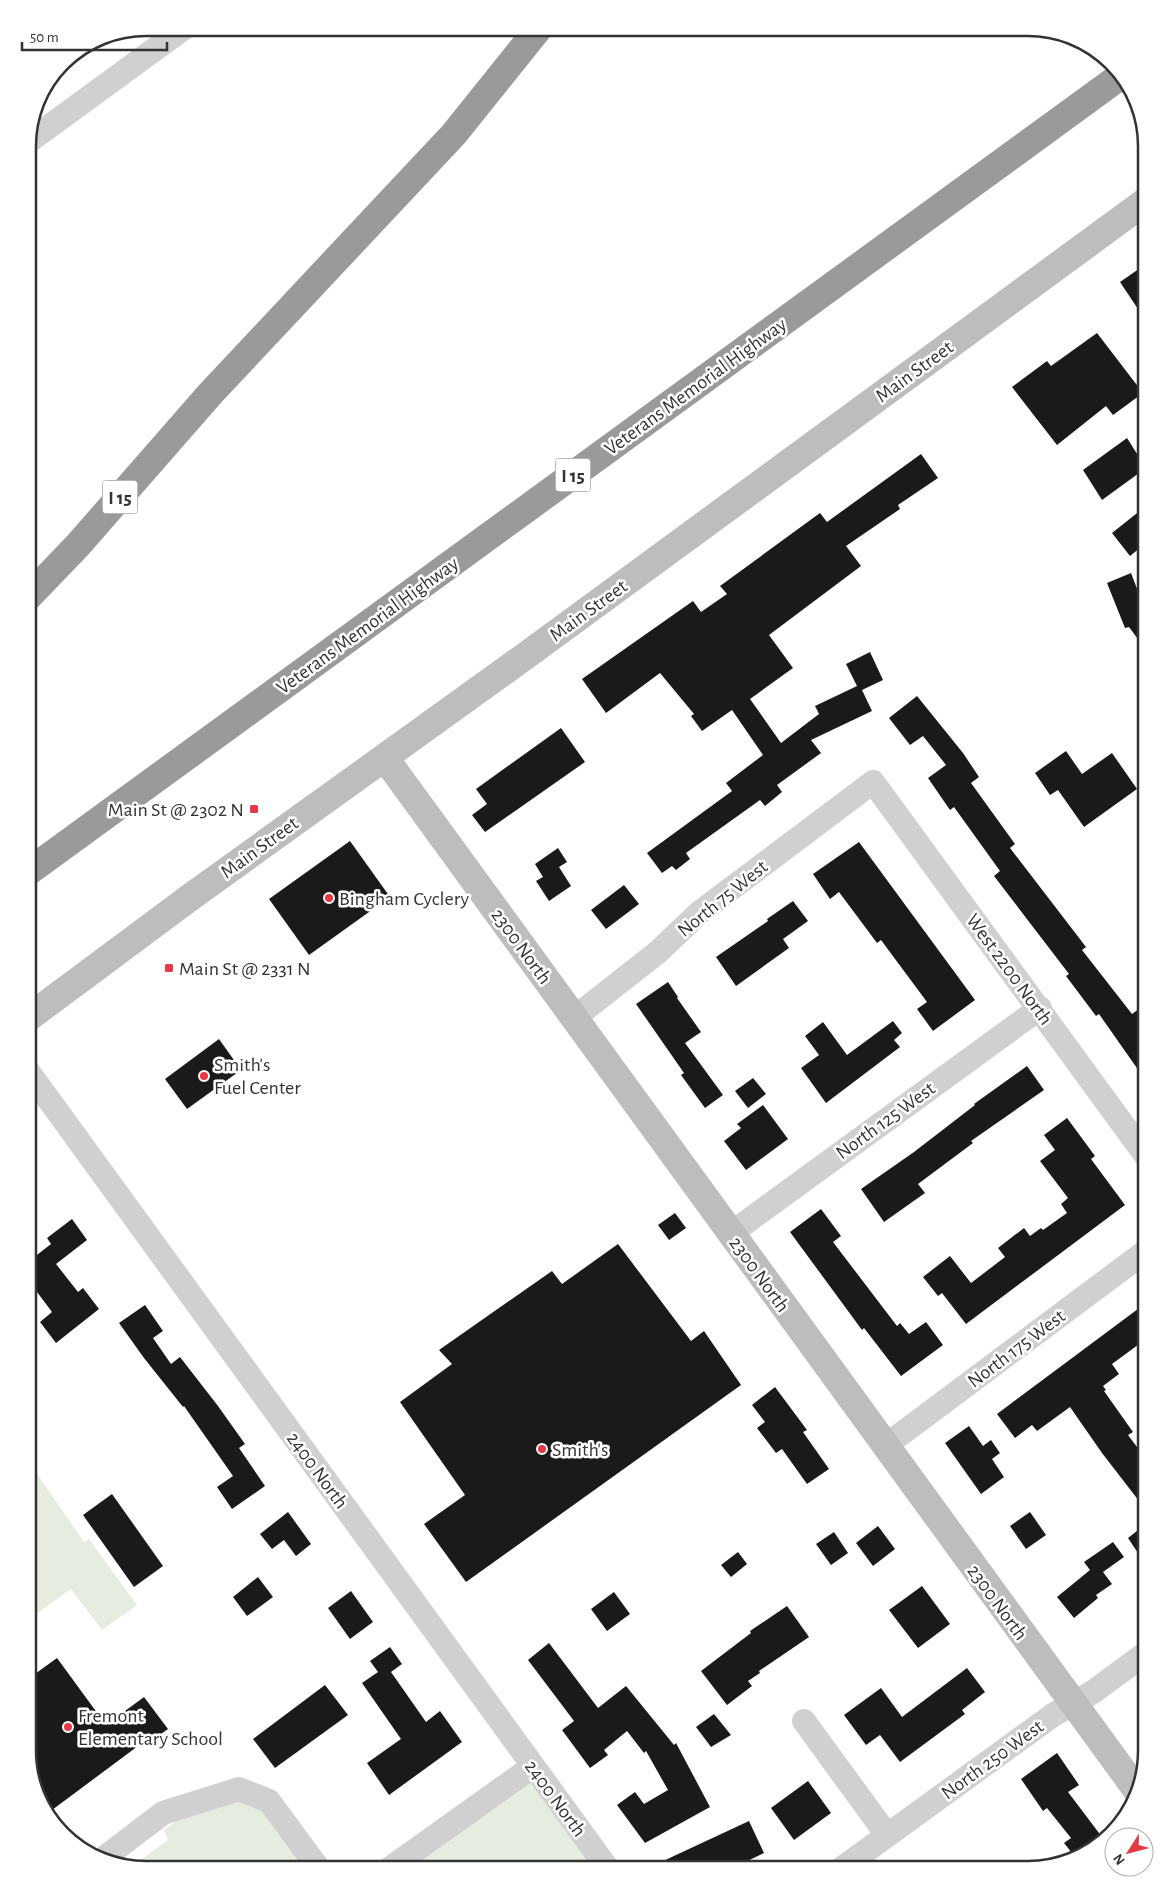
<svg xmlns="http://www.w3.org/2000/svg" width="1174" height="1897" viewBox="0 0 1174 1897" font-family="'Alegreya Sans',sans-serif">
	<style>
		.green { fill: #e6ecdf }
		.building { fill: #1a1a1a }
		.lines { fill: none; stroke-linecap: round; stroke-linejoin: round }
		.street { stroke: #d0d0d0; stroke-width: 24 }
		.secondary { stroke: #bdbdbd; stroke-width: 28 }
		.highway { stroke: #9a9a9a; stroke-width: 28 }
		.poi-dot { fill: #e63946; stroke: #fff; stroke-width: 2 }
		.labels { text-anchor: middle; stroke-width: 5; stroke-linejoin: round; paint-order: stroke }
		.shield { fill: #fff; stroke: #707070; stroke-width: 1 }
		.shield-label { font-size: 19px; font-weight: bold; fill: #333 }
		.street-label { font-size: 20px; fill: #333; stroke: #fff }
		.poi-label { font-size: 20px; fill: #333; stroke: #fff; text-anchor: start }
		.rim { fill: none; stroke: #333; stroke-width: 2.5 }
	</style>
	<rect width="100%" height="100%" fill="#fff"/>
	<!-- green -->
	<g class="green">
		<path d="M 28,1461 L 84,1542 L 89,1539 L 137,1605 L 102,1630 L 71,1589 L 28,1620 Z"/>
		<path d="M 531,1778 L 597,1869 L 405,1869 Z"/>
		<path d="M 235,1797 L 263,1810 L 310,1869 L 139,1869 L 131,1867 L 168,1840 L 164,1830 L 198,1805 Z"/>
	</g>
	<!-- building -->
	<g class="building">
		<path d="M 1146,264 L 1146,321 L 1120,282 Z"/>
		<path d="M 1097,333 L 1143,393 L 1113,415 L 1106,406 L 1057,445 L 1012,387 L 1047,361 L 1051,366 Z"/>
		<path d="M 1127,438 L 1146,468 L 1102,500 L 1083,470 Z"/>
		<path d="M 921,454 L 938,478 L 898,505 L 900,509 L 846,546 L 861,566 L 769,635 L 793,668 L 750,699 L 781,743 L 819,714 L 815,706 L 857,686 L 846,664 L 870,652 L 883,680 L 862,690 L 872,711 L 811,740 L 821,753 L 777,785 L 782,792 L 765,806 L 760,800 L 686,853 L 690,859 L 676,870 L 672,866 L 662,873 L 647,853 L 732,791 L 726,783 L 763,755 L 732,710 L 702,731 L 691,716 L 694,714 L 660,673 L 606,713 L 582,679 L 693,601 L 701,612 L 727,594 L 720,586 L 820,513 L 827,522 Z"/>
		<path d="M 1146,506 L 1146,543 L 1130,556 L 1112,533 Z"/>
		<path d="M 1131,573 L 1146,612 L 1146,650 L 1129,627 L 1125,628 L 1107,583 Z"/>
		<path d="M 917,696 L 963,753 L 979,777 L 971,783 L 1015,844 L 1010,848 L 1086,947 L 1082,950 L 1132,1014 L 1146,1004 L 1146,1081 L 1099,1014 L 1096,1016 L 1066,976 L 1069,974 L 994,876 L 1000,871 L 954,807 L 950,810 L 928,778 L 946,765 L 923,736 L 910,745 L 889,718 Z"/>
		<path d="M 561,728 L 585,762 L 485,832 L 472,815 L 487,804 L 476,789 Z"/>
		<path d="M 1066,751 L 1082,774 L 1112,753 L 1137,789 L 1084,827 L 1058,790 L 1050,795 L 1035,773 Z"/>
		<path d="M 350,841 L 390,897 L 309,955 L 269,899 Z"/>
		<path d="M 859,842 L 975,1000 L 933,1031 L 917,1009 L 927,1002 L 881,940 L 877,943 L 839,892 L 830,899 L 813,874 Z"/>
		<path d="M 558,848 L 567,862 L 559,867 L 571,886 L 549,901 L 536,881 L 543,877 L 535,864 Z"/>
		<path d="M 624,885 L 639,904 L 606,929 L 591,910 Z"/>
		<path d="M 793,901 L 808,921 L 783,939 L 789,948 L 736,986 L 716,957 L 768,921 L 767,919 Z"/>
		<path d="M 668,982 L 678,997 L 677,998 L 701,1032 L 685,1043 L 723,1095 L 705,1108 L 681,1075 L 684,1073 L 636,1004 Z"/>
		<path d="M 893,1021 L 902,1033 L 894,1040 L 900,1047 L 826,1103 L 801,1068 L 819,1055 L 805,1036 L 823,1022 L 847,1055 Z"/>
		<path d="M 219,1039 L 241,1070 L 187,1109 L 165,1079 Z"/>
		<path d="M 1027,1066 L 1044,1090 L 971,1141 L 973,1143 L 918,1184 L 925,1193 L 884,1222 L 861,1189 L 914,1152 L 975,1105 L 974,1104 Z"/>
		<path d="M 753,1078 L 766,1094 L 748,1108 L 735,1091 Z"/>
		<path d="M 763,1105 L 788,1139 L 746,1170 L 724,1141 L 741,1128 L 737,1124 Z"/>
		<path d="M 1067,1118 L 1095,1156 L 1091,1159 L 1125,1205 L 966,1324 L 942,1293 L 938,1296 L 923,1277 L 950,1256 L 971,1283 L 1005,1257 L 998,1248 L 1024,1228 L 1030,1236 L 1041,1228 L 1043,1230 L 1067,1213 L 1061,1204 L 1068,1198 L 1040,1161 L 1055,1150 L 1044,1135 Z"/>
		<path d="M 821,1209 L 841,1236 L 833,1242 L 897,1326 L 900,1323 L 909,1334 L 926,1322 L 943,1345 L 901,1376 L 864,1328 L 862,1330 L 790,1232 Z"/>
		<path d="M 675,1213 L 686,1228 L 669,1240 L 658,1225 Z"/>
		<path d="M 72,1219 L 87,1240 L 56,1264 L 78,1292 L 83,1288 L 99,1309 L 56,1343 L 40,1322 L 52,1312 L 28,1280 L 28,1262 L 51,1244 L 47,1238 Z"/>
		<path d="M 618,1244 L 691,1341 L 704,1331 L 741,1385 L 466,1582 L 424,1524 L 465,1495 L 400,1402 L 452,1364 L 439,1350 L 552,1271 L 562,1284 Z"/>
		<path d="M 1146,1303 L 1146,1339 L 1112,1364 L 1119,1374 L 1103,1386 L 1106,1390 L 1104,1391 L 1133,1432 L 1128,1435 L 1146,1459 L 1146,1510 L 1102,1453 L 1070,1407 L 1037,1431 L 1032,1425 L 1015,1438 L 997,1414 Z"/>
		<path d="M 145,1305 L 163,1331 L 153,1338 L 171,1364 L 180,1357 L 218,1406 L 245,1444 L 239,1448 L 265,1486 L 232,1509 L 217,1487 L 233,1476 L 184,1406 L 183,1407 L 144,1358 L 119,1323 Z"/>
		<path d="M 775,1387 L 807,1430 L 803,1432 L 829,1469 L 807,1484 L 782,1449 L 776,1453 L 757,1428 L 765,1422 L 752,1405 Z"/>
		<path d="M 969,1426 L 983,1446 L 991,1440 L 1000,1453 L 992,1459 L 1004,1477 L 981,1494 L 945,1443 Z"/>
		<path d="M 112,1494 L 163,1566 L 134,1587 L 83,1515 Z"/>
		<path d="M 288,1512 L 311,1544 L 296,1556 L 284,1540 L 272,1549 L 260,1534 Z"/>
		<path d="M 1030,1512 L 1046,1535 L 1026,1549 L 1010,1526 Z"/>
		<path d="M 1146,1524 L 1146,1565 L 1128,1538 Z"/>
		<path d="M 878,1526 L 895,1549 L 873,1566 L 856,1543 Z"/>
		<path d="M 834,1532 L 848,1553 L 831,1565 L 816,1544 Z"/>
		<path d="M 1113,1542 L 1124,1557 L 1103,1572 L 1112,1584 L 1096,1595 L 1098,1598 L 1074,1618 L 1057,1597 L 1090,1570 L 1084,1562 Z"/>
		<path d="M 738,1552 L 747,1564 L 731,1577 L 721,1565 Z"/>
		<path d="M 258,1577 L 273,1597 L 247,1616 L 233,1597 Z"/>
		<path d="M 922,1586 L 950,1624 L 918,1648 L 889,1610 Z"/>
		<path d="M 351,1591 L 373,1622 L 350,1639 L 328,1608 Z"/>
		<path d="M 614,1592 L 630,1614 L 607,1631 L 591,1609 Z"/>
		<path d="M 787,1606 L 809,1637 L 759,1671 L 760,1673 L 748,1681 L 752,1686 L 727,1705 L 701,1671 L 751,1633 L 750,1631 Z"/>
		<path d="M 549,1643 L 598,1708 L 626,1686 L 674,1745 L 676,1743 L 710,1807 L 645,1843 L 617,1805 L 635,1792 L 644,1804 L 668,1790 L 646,1751 L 644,1753 L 627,1731 L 604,1750 L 608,1755 L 590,1768 L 562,1730 L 574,1721 L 528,1660 Z"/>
		<path d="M 390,1647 L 402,1664 L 391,1672 L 426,1722 L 440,1711 L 462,1742 L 389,1795 L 367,1763 L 401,1739 L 362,1683 L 378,1672 L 370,1661 Z"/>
		<path d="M 57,1658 L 106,1725 L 144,1697 L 168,1729 L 144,1746 L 142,1743 L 48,1813 L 40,1803 L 28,1751 L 28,1679 Z"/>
		<path d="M 967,1668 L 985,1692 L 962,1710 L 965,1714 L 900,1762 L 880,1735 L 866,1745 L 844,1715 L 881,1688 L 902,1717 Z"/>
		<path d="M 325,1685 L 348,1715 L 275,1768 L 253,1739 Z"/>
		<path d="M 714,1714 L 731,1735 L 711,1747 L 696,1727 Z"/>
		<path d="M 1057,1753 L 1079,1785 L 1068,1792 L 1102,1837 L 1080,1857 L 1076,1858 L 1064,1843 L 1071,1838 L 1047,1808 L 1043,1811 L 1021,1779 Z"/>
		<path d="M 808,1781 L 831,1813 L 794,1840 L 771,1808 Z"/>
		<path d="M 749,1821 L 764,1853 L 735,1867 L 732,1861 L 715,1869 L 646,1869 Z"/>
	</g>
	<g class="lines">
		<!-- street -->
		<g class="street">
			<path d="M 28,140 L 32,139 L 184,28"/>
			<path d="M 574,1018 L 658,952 L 700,912 L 873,782 L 1146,1156"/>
			<path d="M 28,1071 L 608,1869"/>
			<path d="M 730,1234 L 1040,1008"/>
			<path d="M 885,1446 L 1146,1251"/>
			<path d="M 804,1721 L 887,1835"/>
			<path d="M 104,1858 L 163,1813 L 239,1789 L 269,1801 L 319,1869"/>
			<path d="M 389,1869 L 532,1767"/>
			<path d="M 841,1869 L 1053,1715 L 1093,1692 L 1146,1653"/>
		</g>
		<!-- secondary -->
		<g class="secondary">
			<path d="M 385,758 L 1136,1789"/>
			<path d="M 28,1018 L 192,896 L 524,657 L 1146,201"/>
		</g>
		<!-- highway -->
		<g class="highway">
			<path d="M 28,597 L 78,545 L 210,394 L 454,134 L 539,28"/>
			<path d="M 28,872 L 1119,77"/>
		</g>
	</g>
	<!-- markers -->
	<g class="poi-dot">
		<rect x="249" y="804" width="10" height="10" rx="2.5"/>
		<circle cx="329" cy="898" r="5"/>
		<rect x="164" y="963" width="10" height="10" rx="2.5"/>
		<circle cx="204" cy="1076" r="5"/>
		<circle cx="542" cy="1449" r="5"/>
		<circle cx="68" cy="1727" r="5"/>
	</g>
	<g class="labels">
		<!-- shield labels -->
		<g class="shield">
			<rect x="555.5" y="458.5" width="35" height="33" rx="4"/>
			<rect x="102.5" y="480.5" width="35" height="33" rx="4"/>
		</g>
		<g class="shield-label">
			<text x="573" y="482">I 15</text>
			<text x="120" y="504">I 15</text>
		</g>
		<!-- street labels -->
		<g class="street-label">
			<text transform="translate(914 371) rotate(-36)" y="7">Main Street</text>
			<text transform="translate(695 386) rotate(-36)" y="7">Veterans Memorial Highway</text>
			<text transform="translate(588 610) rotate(-36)" y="7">Main Street</text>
			<text transform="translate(367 625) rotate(-36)" y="7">Veterans Memorial Highway</text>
			<text transform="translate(259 847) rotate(-36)" y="7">Main Street</text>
			<text transform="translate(722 898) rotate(-39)" y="7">North 75 West</text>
			<text transform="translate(522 946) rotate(54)" y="7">2300 North</text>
			<text transform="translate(1010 969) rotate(54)" y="7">West 2200 North</text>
			<text transform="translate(885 1120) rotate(-36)" y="7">North 125 West</text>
			<text transform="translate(760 1274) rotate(54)" y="7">2300 North</text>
			<text transform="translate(1016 1348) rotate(-37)" y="7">North 175 West</text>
			<text transform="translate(318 1470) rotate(54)" y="7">2400 North</text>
			<text transform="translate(998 1602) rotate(54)" y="7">2300 North</text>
			<text transform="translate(992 1759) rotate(-36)" y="7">North 250 West</text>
			<text transform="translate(556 1798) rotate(54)" y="7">2400 North</text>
		</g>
		<!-- poi labels -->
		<g class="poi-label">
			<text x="244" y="816" text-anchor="end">Main St @ 2302 N</text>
			<text x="339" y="905">Bingham Cyclery</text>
			<text x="179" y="975">Main St @ 2331 N</text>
			<text x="214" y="1071">Smith's<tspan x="214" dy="23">Fuel Center</tspan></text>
			<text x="552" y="1456">Smith's</text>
			<text x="78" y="1722">Fremont<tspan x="78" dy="23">Elementary School</tspan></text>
		</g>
	</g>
	<!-- crop -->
	<path d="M0 0H1174V1897H0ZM146 36H1028A110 110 0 0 1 1138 146V1751A110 110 0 0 1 1028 1861H146A110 110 0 0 1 36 1751V146A110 110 0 0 1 146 36Z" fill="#fff" fill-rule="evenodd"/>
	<path class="rim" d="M146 36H1028A110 110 0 0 1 1138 146V1751A110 110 0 0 1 1028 1861H146A110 110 0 0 1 36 1751V146A110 110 0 0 1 146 36Z"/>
	<!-- north arrow -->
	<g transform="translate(1129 1852) rotate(234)"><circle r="24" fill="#ffffff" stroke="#adadad"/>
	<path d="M0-4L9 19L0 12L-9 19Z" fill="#e63946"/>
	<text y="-8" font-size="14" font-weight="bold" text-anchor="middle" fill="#333333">N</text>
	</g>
	<!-- scale -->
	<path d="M22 42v8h145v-8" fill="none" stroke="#333333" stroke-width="2.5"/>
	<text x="30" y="42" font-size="15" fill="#333333" stroke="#ffffff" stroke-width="4" paint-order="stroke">50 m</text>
</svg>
